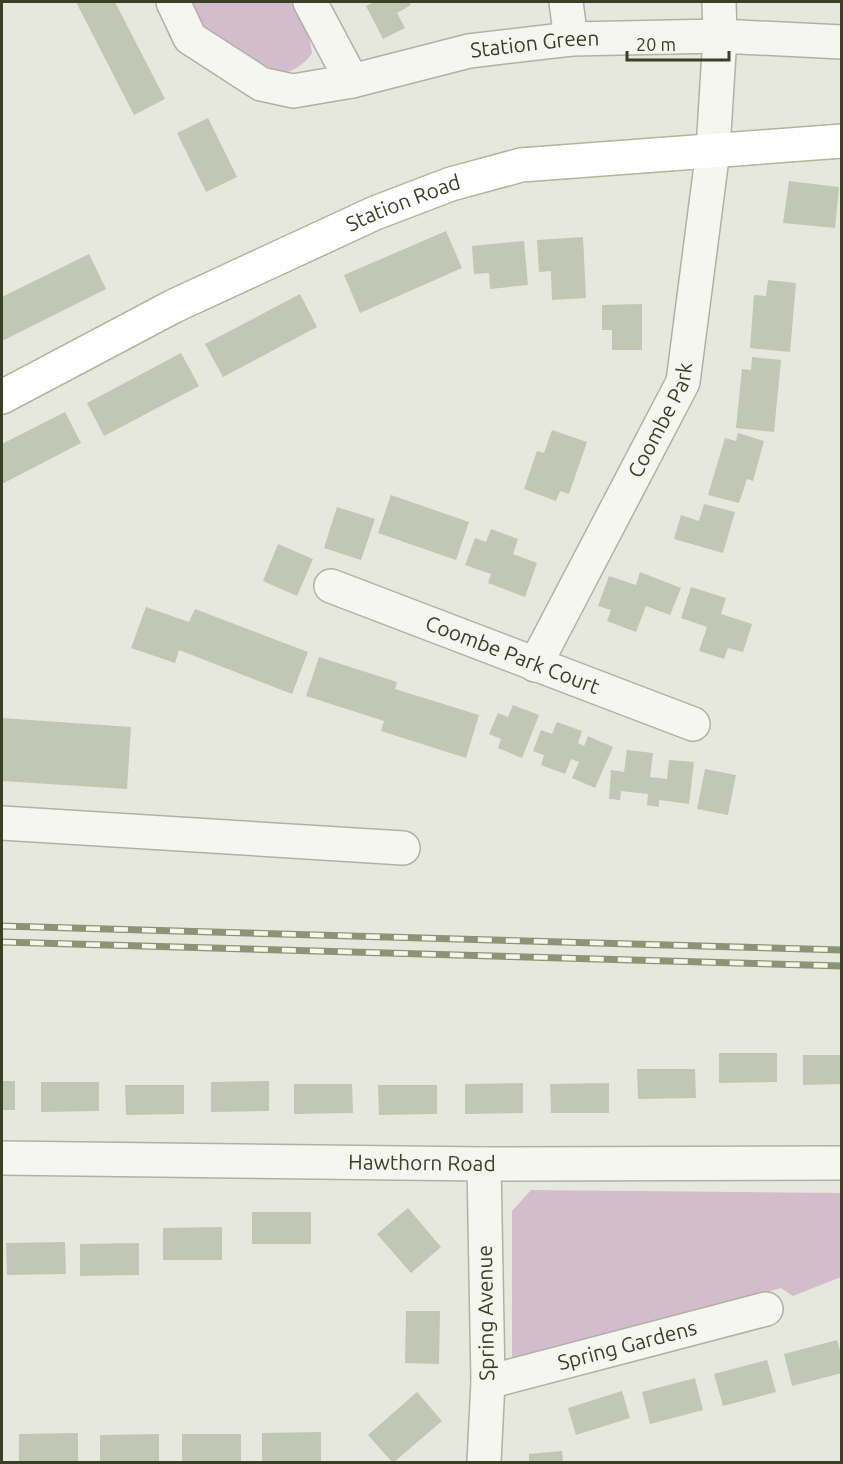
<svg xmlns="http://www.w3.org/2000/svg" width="843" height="1464" viewBox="0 0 843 1464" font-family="Ubuntu,sans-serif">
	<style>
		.green { fill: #d3bdcc }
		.building { fill: #c2c6b4 }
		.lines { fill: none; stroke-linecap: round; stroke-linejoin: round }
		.minor-casing { stroke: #afb2a2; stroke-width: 36 }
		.major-casing { stroke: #b0b59b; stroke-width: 36 }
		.minor { stroke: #f5f6f0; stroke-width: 33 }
		.major { stroke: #fff; stroke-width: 33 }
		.rail-casing { stroke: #8d9375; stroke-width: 7 }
		.rail { stroke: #f4f6ec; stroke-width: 4.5; stroke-dasharray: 14; stroke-linecap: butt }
		.labels { text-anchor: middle; stroke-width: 4.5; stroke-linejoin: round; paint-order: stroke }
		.street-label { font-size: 21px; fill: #3a4025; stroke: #f4f6ec }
	</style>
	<rect width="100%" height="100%" fill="#e6e8dd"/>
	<!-- green -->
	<g class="green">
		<path d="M 189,2 L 292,2 L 308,31 L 312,53 C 303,67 287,76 270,73 L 204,31 Z"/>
		<path d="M 531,1190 L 841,1193 L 841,1277 L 793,1296 L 781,1288 L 512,1365 L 512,1211 Z"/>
	</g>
	<!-- building -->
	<g class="building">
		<path d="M 76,2 L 115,2 L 165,99 L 134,115 Z"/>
		<path d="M 374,2 L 409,2 L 411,5 L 397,13 L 405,28 L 383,39 L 366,6 Z"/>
		<path d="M 208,118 L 237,177 L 206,192 L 177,133 Z"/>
		<path d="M 789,181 L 839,187 L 835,228 L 783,223 Z"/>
		<path d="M 446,231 L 462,268 L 360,313 L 344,275 Z"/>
		<path d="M 583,237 L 586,298 L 552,300 L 551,271 L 539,272 L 537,240 Z"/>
		<path d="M 524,241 L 528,285 L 490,289 L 489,273 L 474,274 L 472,246 Z"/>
		<path d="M 89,254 L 106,289 L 2,341 L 2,297 Z"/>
		<path d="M 768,280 L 796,283 L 790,352 L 750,348 L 754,295 L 766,296 Z"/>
		<path d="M 300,294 L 317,327 L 223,377 L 205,344 Z"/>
		<path d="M 642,304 L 642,350 L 612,350 L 612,330 L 602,330 L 602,305 Z"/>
		<path d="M 181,353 L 199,386 L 104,436 L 87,403 Z"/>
		<path d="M 752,357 L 781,360 L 774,432 L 736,428 L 742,369 L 751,370 Z"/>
		<path d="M 65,412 L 81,443 L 2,484 L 2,444 Z"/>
		<path d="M 552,430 L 587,442 L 569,494 L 560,491 L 556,501 L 524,489 L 537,451 L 544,453 Z"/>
		<path d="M 738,433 L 764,441 L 753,481 L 747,479 L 739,503 L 708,495 L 725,438 L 736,441 Z"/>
		<path d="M 391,495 L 469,522 L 456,560 L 378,533 Z"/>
		<path d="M 704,504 L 735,512 L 723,553 L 674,539 L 681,515 L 699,521 Z"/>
		<path d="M 337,507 L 375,519 L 361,560 L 324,548 Z"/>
		<path d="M 491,529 L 518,539 L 513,554 L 537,563 L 525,597 L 488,583 L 491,574 L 465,565 L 475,538 L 486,542 Z"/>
		<path d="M 278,544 L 313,559 L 297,596 L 263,581 Z"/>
		<path d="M 640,572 L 681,588 L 670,615 L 646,606 L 636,632 L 607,621 L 611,610 L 598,606 L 609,576 L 636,585 Z"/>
		<path d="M 691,587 L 726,598 L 721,614 L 752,624 L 743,652 L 728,648 L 724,659 L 699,651 L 707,627 L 681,618 Z"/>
		<path d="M 146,607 L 189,622 L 195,609 L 308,652 L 292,694 L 179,650 L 175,663 L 131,648 Z"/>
		<path d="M 319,657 L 397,682 L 395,689 L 479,715 L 466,758 L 381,731 L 384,721 L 306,696 Z"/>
		<path d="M 513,705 L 539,715 L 522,758 L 498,748 L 501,739 L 489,734 L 498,713 L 508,717 Z"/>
		<path d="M 2,718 L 131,727 L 127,789 L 2,781 Z"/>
		<path d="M 557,722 L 582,731 L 578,743 L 584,746 L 588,736 L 613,747 L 595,788 L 572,778 L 579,762 L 571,759 L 565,774 L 541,765 L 544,755 L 533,751 L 541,730 L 552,734 Z"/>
		<path d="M 627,750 L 653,753 L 650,777 L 667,779 L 669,760 L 694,762 L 689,804 L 659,800 L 659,807 L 647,805 L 648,794 L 621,791 L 620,800 L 609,799 L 611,770 L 624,772 Z"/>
		<path d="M 705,769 L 736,775 L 728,815 L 697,809 Z"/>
		<path d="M 719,1053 L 777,1053 L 777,1082 L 719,1083 Z"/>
		<path d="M 803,1055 L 842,1055 L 842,1084 L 803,1085 Z"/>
		<path d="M 637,1069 L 695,1069 L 696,1098 L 638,1099 Z"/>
		<rect x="2" y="1081" width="13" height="29"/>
		<path d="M 269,1081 L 269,1111 L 211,1112 L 211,1082 Z"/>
		<path d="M 41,1082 L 99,1082 L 99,1111 L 41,1112 Z"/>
		<path d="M 523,1083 L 523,1113 L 465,1114 L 465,1084 Z"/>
		<path d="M 609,1083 L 609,1113 L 551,1113 L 550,1084 Z"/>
		<path d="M 294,1084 L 352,1084 L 353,1113 L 294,1114 Z"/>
		<path d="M 125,1085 L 184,1085 L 184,1114 L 126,1115 Z"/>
		<path d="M 378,1085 L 437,1085 L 437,1114 L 379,1115 Z"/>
		<path d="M 408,1208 L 441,1247 L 411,1273 L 377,1234 Z"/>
		<rect x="252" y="1212" width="59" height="32"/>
		<path d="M 222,1227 L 222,1260 L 163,1260 L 163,1228 Z"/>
		<path d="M 65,1242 L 66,1274 L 7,1275 L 6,1243 Z"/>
		<path d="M 139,1243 L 139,1275 L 80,1276 L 80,1244 Z"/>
		<path d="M 406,1311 L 440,1311 L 439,1364 L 405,1363 Z"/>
		<path d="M 837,1340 L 842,1358 L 842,1373 L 792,1386 L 784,1354 Z"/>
		<path d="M 767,1360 L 776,1392 L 723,1406 L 714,1374 Z"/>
		<path d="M 695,1378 L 703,1410 L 650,1424 L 642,1392 Z"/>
		<path d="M 622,1391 L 630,1418 L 576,1435 L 568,1408 Z"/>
		<path d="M 417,1392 L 442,1421 L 394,1462 L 392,1462 L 368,1435 Z"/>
		<path d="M 321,1432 L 321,1462 L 262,1462 L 262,1433 Z"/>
		<path d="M 78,1433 L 78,1462 L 19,1462 L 19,1434 Z"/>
		<path d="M 159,1434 L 159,1462 L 100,1462 L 100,1435 Z"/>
		<rect x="182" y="1434" width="59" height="28"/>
		<path d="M 562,1451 L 563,1462 L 529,1462 L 529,1454 Z"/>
	</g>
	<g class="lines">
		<!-- minor casing -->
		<g class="minor-casing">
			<g id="minor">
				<path id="s1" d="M 173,2 L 190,38 L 261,84 L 293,91 L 352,81 L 469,51 L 571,39 L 720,36 L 719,2"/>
				<path d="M 310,2 L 352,81"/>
				<path d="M 566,2 L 571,39"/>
				<path id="s2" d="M 331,586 L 693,724"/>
				<path id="s3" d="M 535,665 L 683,382 L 713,150 L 720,36 L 842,42"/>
				<path d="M 2,823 L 403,848"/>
				<path id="s4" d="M 2,1158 L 484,1164 L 842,1163"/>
				<path id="s5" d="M 488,1382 L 766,1309"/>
				<path d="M 484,1462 L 488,1382 L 484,1164"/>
			</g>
		</g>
		<!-- major casing -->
		<g class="major-casing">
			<g id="major">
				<path id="s6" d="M 2,397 L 174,306 L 375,213 L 451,184 L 521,165 L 842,141"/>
			</g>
		</g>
		<!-- minor -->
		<use href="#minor" class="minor"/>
		<!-- major -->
		<use href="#major" class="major"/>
		<!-- rail casing -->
		<g class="rail-casing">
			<g id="rail">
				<path d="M 2,926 L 842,950"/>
				<path d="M 2,942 L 842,966"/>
			</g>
		</g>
		<!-- rail -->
		<use href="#rail" class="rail"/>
	</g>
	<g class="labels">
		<!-- street labels -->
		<g class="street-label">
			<text dy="7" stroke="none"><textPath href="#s1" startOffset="404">Station Green</textPath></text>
			<text dy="7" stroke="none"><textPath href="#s6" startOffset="446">Station Road</textPath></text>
			<text dy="7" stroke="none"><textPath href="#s3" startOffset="276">Coombe Park</textPath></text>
			<text dy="7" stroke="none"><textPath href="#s2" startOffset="194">Coombe Park Court</textPath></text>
			<text dy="7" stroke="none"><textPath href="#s4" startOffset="420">Hawthorn Road</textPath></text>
			<text transform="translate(486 1313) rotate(-91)" y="7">Spring Avenue</text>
			<text dy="7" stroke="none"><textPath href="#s5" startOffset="144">Spring Gardens</textPath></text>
		</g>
	</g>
	<!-- border -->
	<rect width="843" height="1464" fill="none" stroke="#3a4025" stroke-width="6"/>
	<!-- scale -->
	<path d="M627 51v9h102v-9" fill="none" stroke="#3a4025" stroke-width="3"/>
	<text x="636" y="51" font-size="18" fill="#3a4025" stroke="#f4f6ec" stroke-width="4.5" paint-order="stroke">20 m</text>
</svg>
